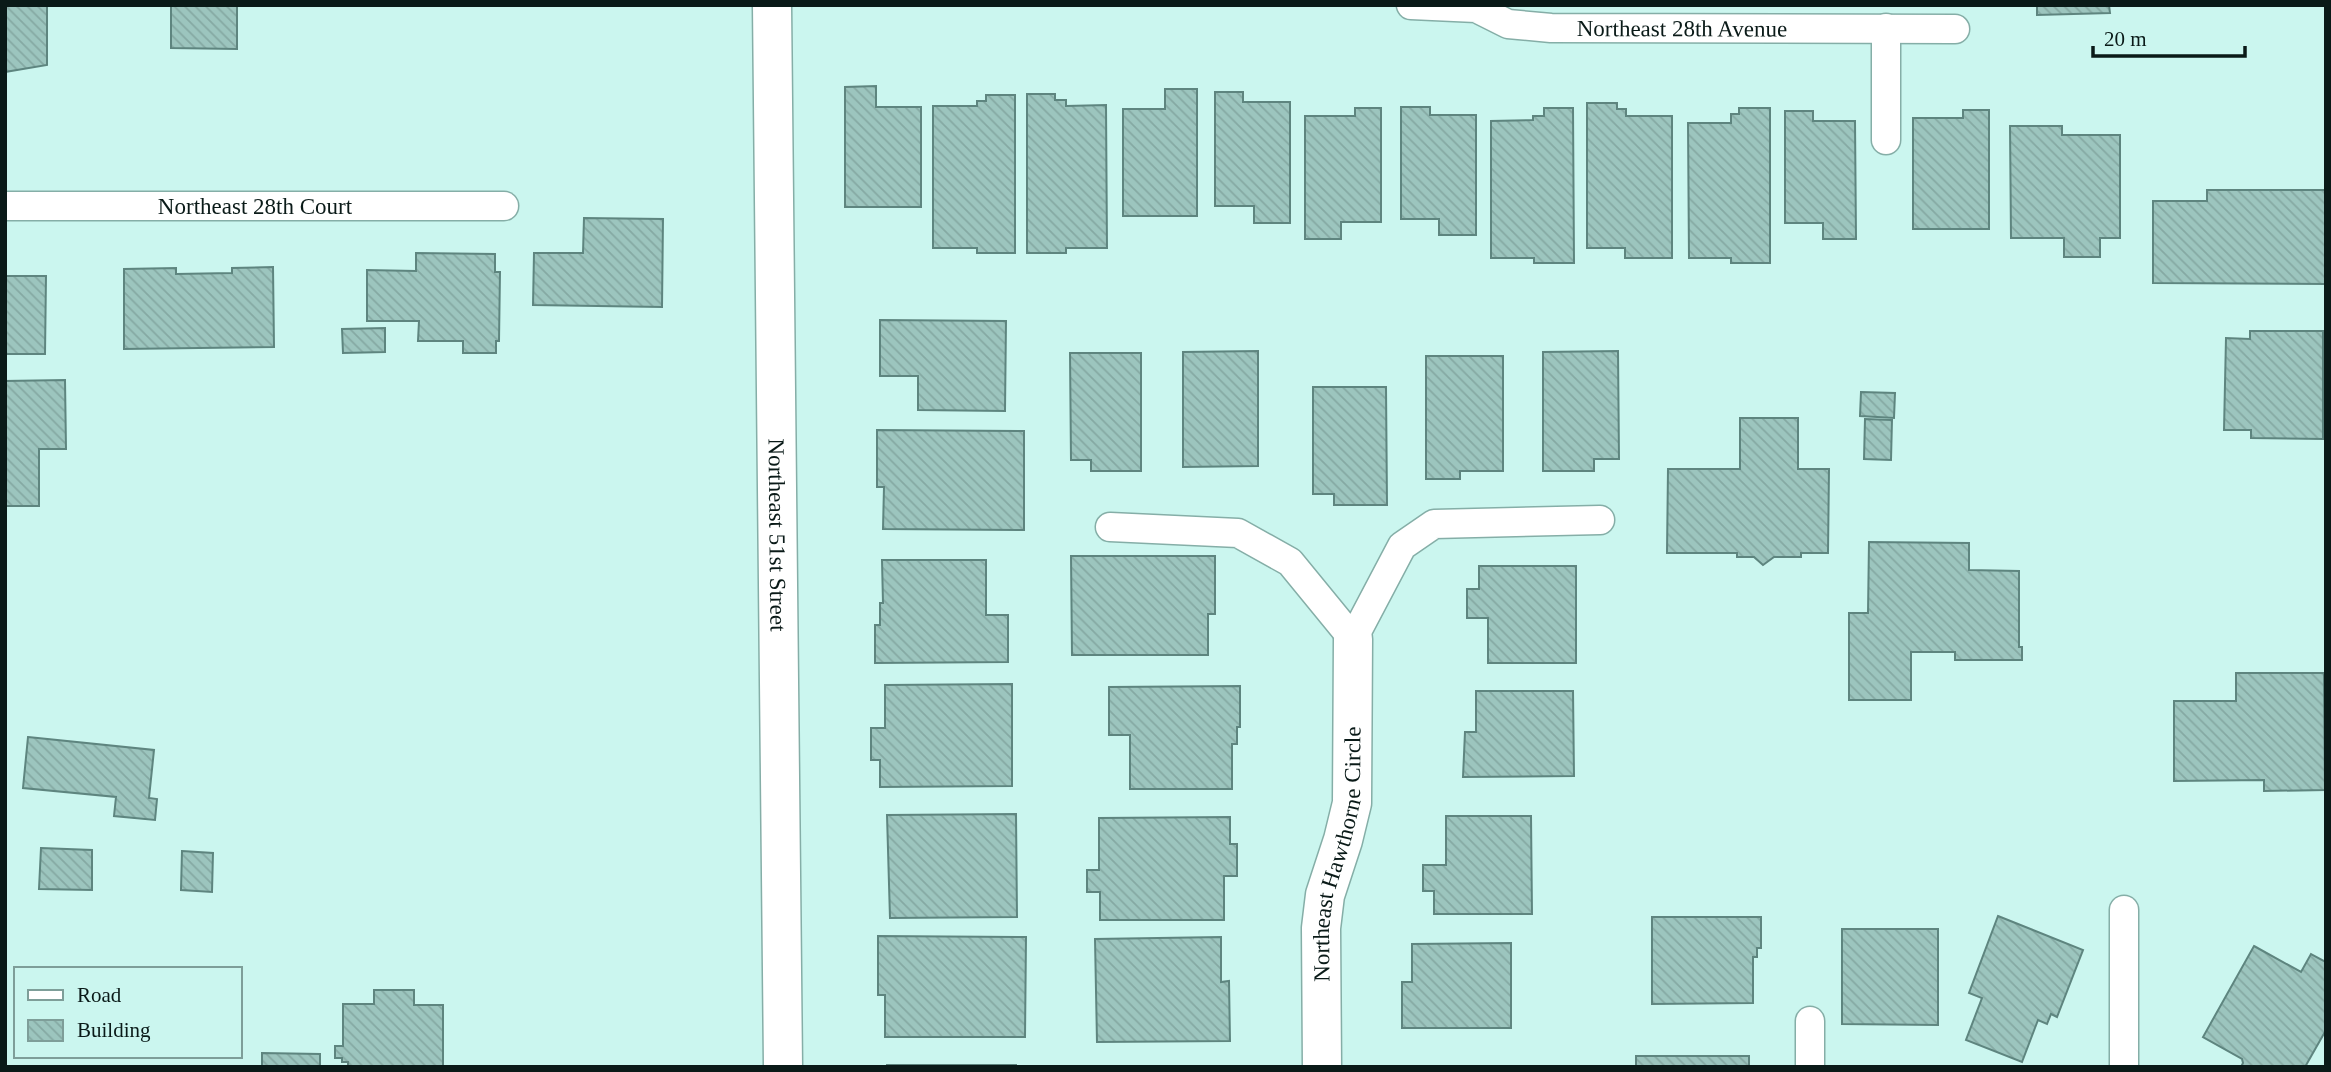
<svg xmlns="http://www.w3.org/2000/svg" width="2331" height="1072" viewBox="0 0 2331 1072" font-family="Georgia,serif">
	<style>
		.building { fill: url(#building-back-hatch); stroke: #5e857f; stroke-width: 2 }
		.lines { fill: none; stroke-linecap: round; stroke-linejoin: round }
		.service-casing { stroke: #85aea7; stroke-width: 31 }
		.minor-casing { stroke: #85aea7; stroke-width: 41 }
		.service { stroke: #fff; stroke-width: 28 }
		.minor { stroke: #fff; stroke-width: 38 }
		.labels { text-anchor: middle; stroke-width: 7; stroke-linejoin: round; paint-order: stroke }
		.street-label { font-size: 23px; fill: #0a1a18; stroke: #cbf6ef }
	</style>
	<defs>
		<pattern id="building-back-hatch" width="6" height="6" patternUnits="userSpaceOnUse" patternTransform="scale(1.75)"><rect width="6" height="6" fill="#9cc5be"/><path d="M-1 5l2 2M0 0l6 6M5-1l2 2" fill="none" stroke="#85a9a3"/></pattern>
	</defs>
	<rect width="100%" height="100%" fill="#cbf6ef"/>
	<!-- building -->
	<g class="building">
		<path d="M 5,5 L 47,5 L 47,65 L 5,72 Z"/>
		<path d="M 171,5 L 237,5 L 237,49 L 171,48 Z"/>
		<path d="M 2037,5 L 2109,5 L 2110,13 L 2037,15 Z"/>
		<path d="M 876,86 L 876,107 L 921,107 L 921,207 L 845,207 L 845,87 Z"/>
		<path d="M 1165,89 L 1197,89 L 1197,216 L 1123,216 L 1123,109 L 1165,109 Z"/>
		<path d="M 1215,92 L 1243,92 L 1243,102 L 1290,102 L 1290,223 L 1254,223 L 1254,206 L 1215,206 Z"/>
		<path d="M 1027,94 L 1055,94 L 1055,100 L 1066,100 L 1066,106 L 1106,105 L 1107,248 L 1066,248 L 1066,253 L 1027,253 Z"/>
		<path d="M 986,95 L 1015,95 L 1015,253 L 977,253 L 977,248 L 933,248 L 933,106 L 977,106 L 977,101 L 986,101 Z"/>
		<path d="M 1587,103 L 1617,103 L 1617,109 L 1626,109 L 1626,116 L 1672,116 L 1672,258 L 1625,258 L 1625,248 L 1587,248 Z"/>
		<path d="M 1401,107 L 1430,107 L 1430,115 L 1476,115 L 1476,235 L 1439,235 L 1439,219 L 1401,219 Z"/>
		<path d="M 1355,108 L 1381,108 L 1381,222 L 1341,222 L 1341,239 L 1305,239 L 1305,116 L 1355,116 Z"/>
		<path d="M 1544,108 L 1573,108 L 1574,263 L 1534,263 L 1534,258 L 1491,258 L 1491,121 L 1533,120 L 1533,116 L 1544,116 Z"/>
		<path d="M 1739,108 L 1770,108 L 1770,263 L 1731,263 L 1731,258 L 1689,258 L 1688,123 L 1731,123 L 1731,114 L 1739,114 Z"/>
		<path d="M 1963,110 L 1989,110 L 1989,229 L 1913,229 L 1913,118 L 1963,118 Z"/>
		<path d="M 1785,111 L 1813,111 L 1813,121 L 1855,121 L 1856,239 L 1823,239 L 1823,223 L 1785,223 Z"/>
		<path d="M 2010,126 L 2062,126 L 2062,135 L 2120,135 L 2120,238 L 2100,238 L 2100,257 L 2064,257 L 2064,238 L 2011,238 Z"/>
		<path d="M 2207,190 L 2326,190 L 2326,284 L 2153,283 L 2153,201 L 2207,201 Z"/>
		<path d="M 584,218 L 663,219 L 662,307 L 533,305 L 534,253 L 583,253 Z"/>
		<path d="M 416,253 L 495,254 L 495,272 L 500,272 L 499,341 L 496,341 L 496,353 L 463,353 L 463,341 L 418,341 L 419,321 L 367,321 L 367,270 L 416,271 Z"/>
		<path d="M 273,267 L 274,347 L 124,349 L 124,269 L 176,268 L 176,274 L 232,273 L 232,268 Z"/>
		<path d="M 5,276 L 46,276 L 45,354 L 5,354 Z"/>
		<path d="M 880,320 L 1006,321 L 1005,411 L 918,410 L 918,376 L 880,376 Z"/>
		<path d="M 385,328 L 385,352 L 343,353 L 342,329 Z"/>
		<path d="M 2250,331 L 2323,331 L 2323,439 L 2251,438 L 2251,430 L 2224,430 L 2226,338 L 2250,339 Z"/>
		<path d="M 1258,351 L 1258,466 L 1183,467 L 1183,352 Z"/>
		<path d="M 1618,351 L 1619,459 L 1594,459 L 1594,471 L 1543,471 L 1543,352 Z"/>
		<path d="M 1070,353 L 1141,353 L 1141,471 L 1091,471 L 1091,460 L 1071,460 Z"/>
		<path d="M 1426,356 L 1503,356 L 1503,471 L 1460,471 L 1460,479 L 1426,479 Z"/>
		<path d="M 65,380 L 66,449 L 39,449 L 39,506 L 5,506 L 5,381 Z"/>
		<path d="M 1313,387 L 1386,387 L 1387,505 L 1334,505 L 1334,494 L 1313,494 Z"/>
		<path d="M 1861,392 L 1895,393 L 1894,418 L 1860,416 Z"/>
		<path d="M 1740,418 L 1798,418 L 1798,469 L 1829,469 L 1828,553 L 1801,553 L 1801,557 L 1774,557 L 1763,565 L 1754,557 L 1737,557 L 1737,553 L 1667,553 L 1668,469 L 1740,469 Z"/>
		<path d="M 1865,419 L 1892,420 L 1891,460 L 1864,459 Z"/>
		<path d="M 877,430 L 1024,431 L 1024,530 L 883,529 L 884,487 L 877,487 Z"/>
		<path d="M 1869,542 L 1969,543 L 1969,570 L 2019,571 L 2019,647 L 2022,647 L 2022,660 L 1955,660 L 1955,652 L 1911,652 L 1911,700 L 1849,700 L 1849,613 L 1868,613 Z"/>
		<path d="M 1071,556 L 1215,556 L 1215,614 L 1208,614 L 1208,655 L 1072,655 Z"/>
		<path d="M 882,560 L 986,560 L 986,615 L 1008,615 L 1008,662 L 875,663 L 875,625 L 880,625 L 880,603 L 883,603 Z"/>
		<path d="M 1479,566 L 1576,566 L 1576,663 L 1488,663 L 1488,618 L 1467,618 L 1467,589 L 1479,589 Z"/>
		<path d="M 2236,673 L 2324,673 L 2325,790 L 2264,791 L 2264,780 L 2174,781 L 2174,701 L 2236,701 Z"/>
		<path d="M 1012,684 L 1012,786 L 880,787 L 880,760 L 871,760 L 871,728 L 885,728 L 885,685 Z"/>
		<path d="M 1240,686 L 1240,727 L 1237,727 L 1237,744 L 1232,744 L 1232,789 L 1130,789 L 1130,735 L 1109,735 L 1109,687 Z"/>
		<path d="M 1476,691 L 1573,691 L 1574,776 L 1463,777 L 1465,732 L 1476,732 Z"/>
		<path d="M 28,737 L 154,750 L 149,798 L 157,799 L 155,820 L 114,816 L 116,797 L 23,788 Z"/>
		<path d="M 1016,814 L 1017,917 L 890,918 L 887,815 Z"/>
		<path d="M 1446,816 L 1531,816 L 1532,914 L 1434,914 L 1434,891 L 1423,891 L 1423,865 L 1446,865 Z"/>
		<path d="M 1230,817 L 1230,844 L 1237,844 L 1237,876 L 1224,876 L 1224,920 L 1100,920 L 1100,892 L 1087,892 L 1087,870 L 1099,870 L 1099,818 Z"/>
		<path d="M 41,848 L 92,850 L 92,890 L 39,889 Z"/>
		<path d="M 182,851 L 213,853 L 212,892 L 181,890 Z"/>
		<path d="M 1998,916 L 2083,950 L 2057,1017 L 2051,1014 L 2047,1024 L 2038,1020 L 2022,1062 L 1966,1040 L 1982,998 L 1969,993 Z"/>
		<path d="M 1652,917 L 1761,917 L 1761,948 L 1757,948 L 1757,957 L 1753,957 L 1753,1003 L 1652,1004 Z"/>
		<path d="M 1842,929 L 1938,929 L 1938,1025 L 1842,1024 Z"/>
		<path d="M 878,936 L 1026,937 L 1025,1037 L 885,1037 L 885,995 L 878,995 Z"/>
		<path d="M 1221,937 L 1221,982 L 1229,981 L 1230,1041 L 1097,1042 L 1095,939 Z"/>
		<path d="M 1511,943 L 1511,1028 L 1402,1028 L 1402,982 L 1412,982 L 1412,944 Z"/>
		<path d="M 2254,946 L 2301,972 L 2311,954 L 2326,962 L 2326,1030 L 2305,1067 L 2241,1067 L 2243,1063 L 2242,1059 L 2203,1037 Z"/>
		<path d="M 374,990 L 414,990 L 414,1005 L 443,1005 L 443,1067 L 348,1067 L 348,1062 L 342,1062 L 342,1058 L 335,1058 L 335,1046 L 343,1046 L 343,1004 L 374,1004 Z"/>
		<path d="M 262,1053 L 320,1054 L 320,1067 L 262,1067 Z"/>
		<rect x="1636" y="1056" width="113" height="11"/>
		<rect x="887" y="1065" width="129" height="2"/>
	</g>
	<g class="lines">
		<!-- service casing -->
		<g class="service-casing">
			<g id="service">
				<path id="s1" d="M 1411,5 L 1476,8 L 1508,24 L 1551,28 L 1955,29"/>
				<path d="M 1886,28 L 1886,140"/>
				<path id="s2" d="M 5,206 L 504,206"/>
				<path d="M 1110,527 L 1238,533 L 1290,562 L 1353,639 L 1402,546 L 1434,524 L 1600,520"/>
				<path d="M 2124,910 L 2124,1067"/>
				<path d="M 1810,1021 L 1810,1067"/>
			</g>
		</g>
		<!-- minor casing -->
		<g class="minor-casing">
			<g id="minor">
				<path id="s3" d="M 772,5 L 783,1067"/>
				<path id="s4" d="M 1322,1067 L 1321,928 L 1325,895 L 1343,840 L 1352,803 L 1353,639"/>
			</g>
		</g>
		<!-- service -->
		<use href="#service" class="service"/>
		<!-- minor -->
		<use href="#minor" class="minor"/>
	</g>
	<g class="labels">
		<!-- street labels -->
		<g class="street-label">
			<text dy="8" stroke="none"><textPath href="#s1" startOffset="275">Northeast 28th Avenue</textPath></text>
			<text dy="8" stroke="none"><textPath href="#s2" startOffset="250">Northeast 28th Court</textPath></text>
			<text dy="8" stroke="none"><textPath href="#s3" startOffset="530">Northeast 51st Street</textPath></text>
			<text dy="8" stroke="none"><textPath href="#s4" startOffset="215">Northeast Hawthorne Circle</textPath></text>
		</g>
	</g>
	<!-- border -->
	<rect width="2331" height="1072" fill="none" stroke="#0a1a18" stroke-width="14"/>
	<!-- legend -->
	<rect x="14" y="967" width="228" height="91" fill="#cbf6ef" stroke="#7e9e99" stroke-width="2"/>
	<rect x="28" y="990" width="35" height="10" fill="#ffffff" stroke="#7e9e99" stroke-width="2"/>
	<text x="77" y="1002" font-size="21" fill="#0a1a18">Road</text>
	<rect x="28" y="1020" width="35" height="21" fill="url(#building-back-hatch)" stroke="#7e9e99" stroke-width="2"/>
	<text x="77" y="1037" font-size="21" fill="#0a1a18">Building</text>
	<!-- scale -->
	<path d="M2093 46v10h152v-10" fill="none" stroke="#0a1a18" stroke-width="3.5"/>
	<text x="2104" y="46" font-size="21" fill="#0a1a18" stroke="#cbf6ef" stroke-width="5" paint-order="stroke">20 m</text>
</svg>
